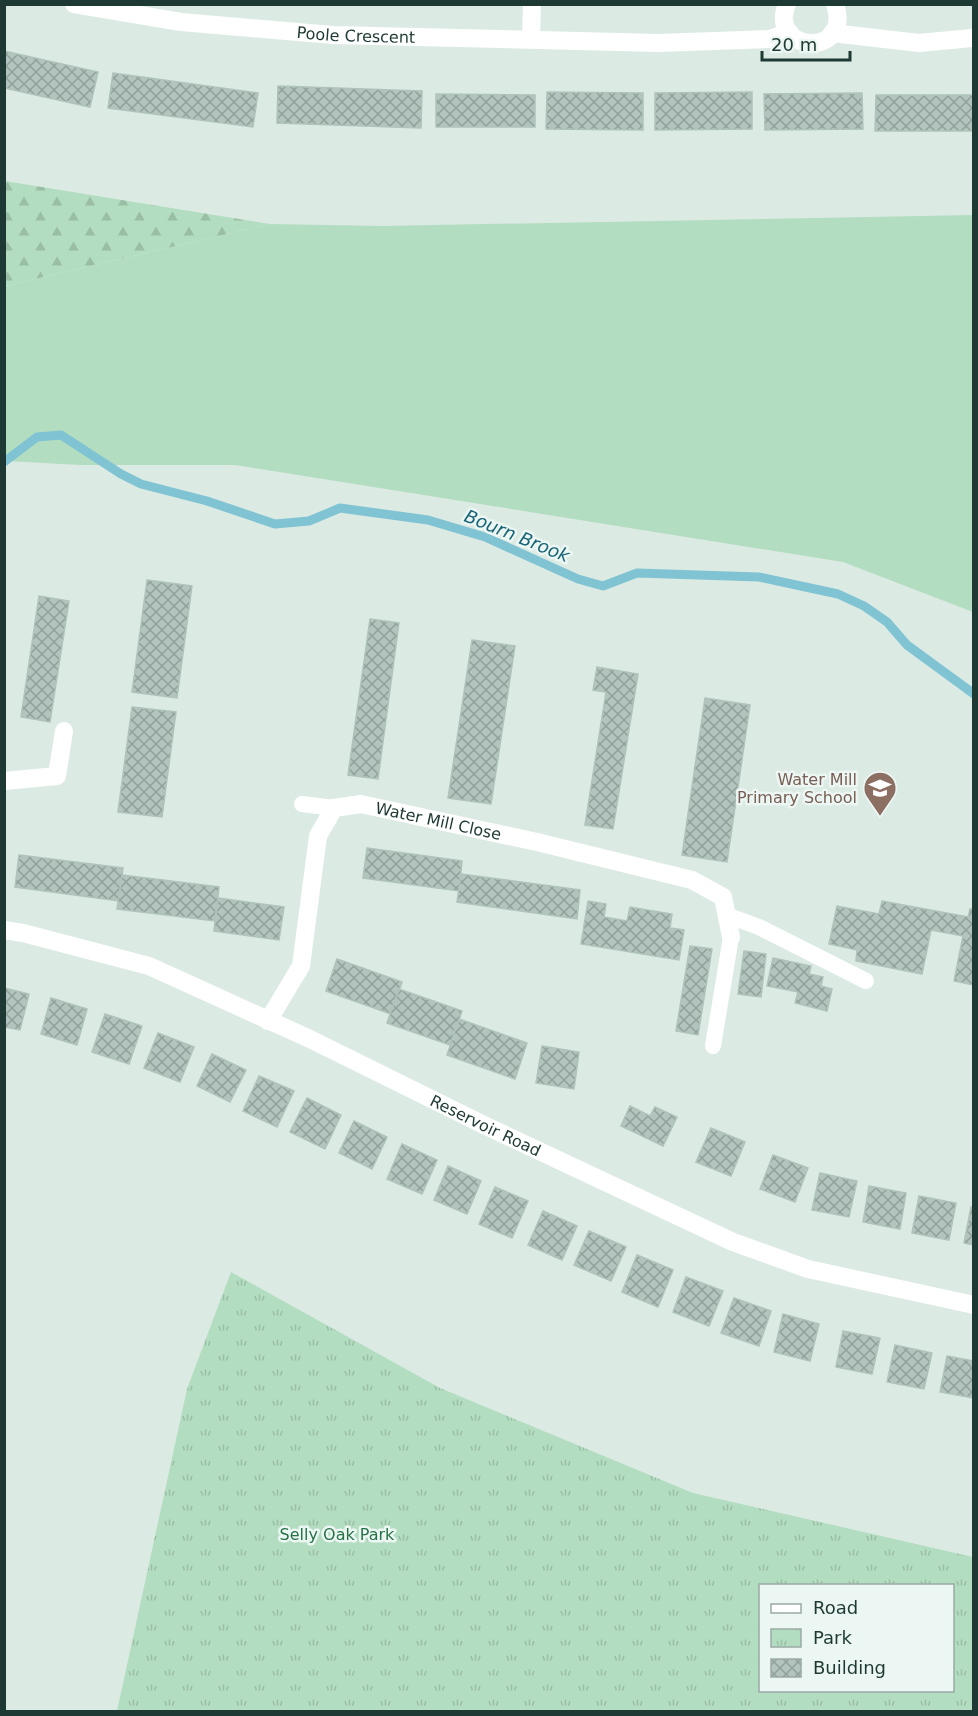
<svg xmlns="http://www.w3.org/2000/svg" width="978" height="1716" viewBox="0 0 978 1716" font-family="'DejaVu Sans',sans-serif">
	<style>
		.green { fill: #b3ddc0 }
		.forest { fill: url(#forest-firs) }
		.park { fill: url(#park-tufts); fill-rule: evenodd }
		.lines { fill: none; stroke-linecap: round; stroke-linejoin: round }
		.stream { stroke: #80c3d3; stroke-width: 9 }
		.building { fill: url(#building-cross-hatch); stroke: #afc3bb; stroke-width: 1.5 }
		.service { stroke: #fff; stroke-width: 16 }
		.minor { stroke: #fff; stroke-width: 18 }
		.labels { text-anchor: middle; stroke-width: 5; stroke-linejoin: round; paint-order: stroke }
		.street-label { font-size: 16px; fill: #1e3933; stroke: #ecf6f2 }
		.education-label { font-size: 16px; fill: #785e54; stroke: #ecf6f2; text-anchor: end }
		.park-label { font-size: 16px; fill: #267246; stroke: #ecf6f2 }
		.water-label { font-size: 18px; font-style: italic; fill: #166477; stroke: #ecf6f2 }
	</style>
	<defs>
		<pattern id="forest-firs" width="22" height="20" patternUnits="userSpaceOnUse" patternTransform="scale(1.5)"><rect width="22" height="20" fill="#b3ddc0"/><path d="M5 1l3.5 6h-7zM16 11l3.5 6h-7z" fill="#9abea5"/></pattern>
		<pattern id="park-tufts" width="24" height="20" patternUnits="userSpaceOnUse" patternTransform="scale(1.5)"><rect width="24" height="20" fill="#b3ddc0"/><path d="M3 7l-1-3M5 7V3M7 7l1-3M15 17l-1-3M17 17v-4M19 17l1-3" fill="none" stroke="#9abea5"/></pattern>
		<pattern id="building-cross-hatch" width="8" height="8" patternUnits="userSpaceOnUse" patternTransform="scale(1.5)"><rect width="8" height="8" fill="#b2c4bd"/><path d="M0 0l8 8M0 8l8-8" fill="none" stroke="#90a09a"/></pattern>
	</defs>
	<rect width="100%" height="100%" fill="#dceae4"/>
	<!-- green -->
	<path class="green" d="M 973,215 L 973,612 L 843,562 L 235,465 L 80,465 L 7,461 L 5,462 L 5,286 L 270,224 L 382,226 Z"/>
	<!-- forest -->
	<path class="forest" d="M 4,181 L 5,181 L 270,224 L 5,286 Z"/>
	<!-- park -->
	<path class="park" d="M 231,1272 L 440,1388 L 693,1493 L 973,1557 L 973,1711 L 117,1711 L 187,1389 ZM 760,1586 L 952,1586 L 952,1690 L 760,1690 Z"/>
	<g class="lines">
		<!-- stream -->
		<path class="stream" d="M 4,462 L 37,437 L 61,435 L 121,474 L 141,484 L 207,501 L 275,524 L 309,521 L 340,508 L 428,520 L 485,537 L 578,579 L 603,586 L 637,573 L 759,577 L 838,594 L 864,606 L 887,622 L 907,645 L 974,694"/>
	</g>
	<!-- building -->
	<g class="building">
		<path d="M 4,51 L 98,72 L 90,107 L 4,88 Z"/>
		<path d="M 113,73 L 258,93 L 253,127 L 108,108 Z"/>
		<path d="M 278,86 L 422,91 L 421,128 L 277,123 Z"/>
		<path d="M 547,92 L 643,93 L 643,130 L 546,129 Z"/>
		<path d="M 752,92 L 752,129 L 655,130 L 655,93 Z"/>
		<path d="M 862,93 L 863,129 L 765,130 L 764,94 Z"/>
		<path d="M 436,94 L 535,95 L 535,127 L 436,127 Z"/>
		<path d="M 876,95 L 974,95 L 974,131 L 875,131 Z"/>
		<path d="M 147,580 L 192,586 L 177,698 L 132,692 Z"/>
		<path d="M 39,596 L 69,601 L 50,722 L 21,717 Z"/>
		<path d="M 370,619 L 399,623 L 378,779 L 348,775 Z"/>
		<path d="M 472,640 L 515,646 L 491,804 L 448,798 Z"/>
		<path d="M 597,667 L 638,674 L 613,829 L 585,825 L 606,692 L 593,690 Z"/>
		<path d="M 705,698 L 750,705 L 727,862 L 682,855 Z"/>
		<path d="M 132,707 L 176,712 L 162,817 L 118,812 Z"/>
		<path d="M 367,848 L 462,861 L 459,891 L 363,878 Z"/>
		<path d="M 19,855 L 123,868 L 119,901 L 15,887 Z"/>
		<path d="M 461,874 L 580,890 L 577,919 L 457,902 Z"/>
		<path d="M 122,875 L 219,887 L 215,921 L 117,909 Z"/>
		<path d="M 218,898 L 284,907 L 279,940 L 214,931 Z"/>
		<path d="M 588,901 L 606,904 L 604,917 L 627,921 L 630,907 L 672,914 L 670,928 L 684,930 L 679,960 L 581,944 Z"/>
		<path d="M 882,901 L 968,917 L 970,909 L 974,910 L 974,985 L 954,981 L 963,936 L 931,930 L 922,974 L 856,961 L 857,950 L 829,944 L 837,906 L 879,914 Z"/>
		<path d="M 690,946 L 712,949 L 698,1035 L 676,1031 Z"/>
		<path d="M 744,951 L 766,954 L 761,997 L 738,994 Z"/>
		<path d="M 773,958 L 811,966 L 809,974 L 823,977 L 821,986 L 832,989 L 827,1011 L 795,1003 L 798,992 L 767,986 Z"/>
		<path d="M 337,959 L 402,982 L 391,1014 L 326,991 Z"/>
		<path d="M 4,988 L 29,994 L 20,1030 L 4,1027 Z"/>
		<path d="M 399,989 L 462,1011 L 450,1045 L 387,1023 Z"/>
		<path d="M 51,998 L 87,1009 L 77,1045 L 41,1034 Z"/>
		<path d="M 105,1014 L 142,1026 L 129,1064 L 92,1052 Z"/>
		<path d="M 459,1019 L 527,1043 L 515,1079 L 447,1055 Z"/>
		<path d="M 158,1033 L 194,1047 L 180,1082 L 144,1068 Z"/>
		<path d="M 542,1046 L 579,1052 L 574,1089 L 536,1083 Z"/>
		<path d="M 212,1054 L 246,1070 L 230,1102 L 197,1086 Z"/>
		<path d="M 259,1076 L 294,1091 L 277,1127 L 243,1111 Z"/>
		<path d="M 307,1098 L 341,1115 L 325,1149 L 290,1132 Z"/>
		<path d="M 630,1106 L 650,1116 L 655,1107 L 677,1117 L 663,1146 L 621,1126 Z"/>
		<path d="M 354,1121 L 387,1137 L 372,1169 L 339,1153 Z"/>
		<path d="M 711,1128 L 745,1142 L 731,1176 L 696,1162 Z"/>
		<path d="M 402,1144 L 437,1160 L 422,1194 L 387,1179 Z"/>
		<path d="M 773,1155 L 808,1168 L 795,1202 L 760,1189 Z"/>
		<path d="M 448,1166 L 481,1181 L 467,1214 L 434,1200 Z"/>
		<path d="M 820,1173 L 857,1181 L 849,1217 L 812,1210 Z"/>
		<path d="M 869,1186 L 906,1193 L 900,1229 L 863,1222 Z"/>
		<path d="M 495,1187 L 528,1201 L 512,1238 L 479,1224 Z"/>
		<path d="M 919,1196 L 956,1203 L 949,1240 L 912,1233 Z"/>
		<path d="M 971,1207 L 974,1207 L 974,1245 L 964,1243 Z"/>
		<path d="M 543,1211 L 577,1226 L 562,1260 L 528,1245 Z"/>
		<path d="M 589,1231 L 626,1247 L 611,1281 L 574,1265 Z"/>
		<path d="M 637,1255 L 673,1270 L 658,1307 L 622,1292 Z"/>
		<path d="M 686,1277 L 723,1291 L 709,1326 L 673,1312 Z"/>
		<path d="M 734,1298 L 771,1311 L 759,1346 L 721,1333 Z"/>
		<path d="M 783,1314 L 819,1324 L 810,1361 L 774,1352 Z"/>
		<path d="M 843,1331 L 880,1338 L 872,1374 L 836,1367 Z"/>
		<path d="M 895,1345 L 932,1353 L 924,1389 L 887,1382 Z"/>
		<path d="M 947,1356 L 974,1361 L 974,1398 L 940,1392 Z"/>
	</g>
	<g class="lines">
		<!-- service -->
		<g class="service">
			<path d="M 302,804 L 334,808"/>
			<path d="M 726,915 L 759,927 L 866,981"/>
			<path d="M 713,1046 L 731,937"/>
		</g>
		<!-- minor -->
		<g class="minor">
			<path id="s1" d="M 74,4 L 181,22 L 333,35 L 658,43 L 770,39 L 789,32"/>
			<path d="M 787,4 C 767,53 853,59 835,4"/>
			<path d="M 832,33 L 919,43 L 972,38"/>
			<path d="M 531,39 L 532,4"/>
			<path d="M 4,781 L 57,776 L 64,731"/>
			<path id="s2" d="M 4,930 L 23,933 L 149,966 L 310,1039 L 486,1126 L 733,1242 L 808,1269 L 974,1305"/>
			<path id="s3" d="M 268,1021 L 301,966 L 318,836 L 334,808 L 361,804 L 537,842 L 692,880 L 723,897 L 731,937"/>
		</g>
	</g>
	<!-- icons -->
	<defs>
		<g id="school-pin" transform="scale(1.725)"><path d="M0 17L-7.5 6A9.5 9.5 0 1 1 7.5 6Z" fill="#8d6e63" stroke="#ecf6f2"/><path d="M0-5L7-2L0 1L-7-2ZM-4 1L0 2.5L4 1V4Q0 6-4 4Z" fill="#fff"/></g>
	</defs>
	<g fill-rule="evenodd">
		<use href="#school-pin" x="880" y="788"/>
	</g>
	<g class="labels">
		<!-- street labels -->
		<g class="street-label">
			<text dy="6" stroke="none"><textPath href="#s1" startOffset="284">Poole Crescent</textPath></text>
			<text dy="6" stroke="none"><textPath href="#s3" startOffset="334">Water Mill Close</textPath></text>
			<text dy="6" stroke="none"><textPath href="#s2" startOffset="522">Reservoir Road</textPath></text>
		</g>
		<!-- education labels -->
		<g class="education-label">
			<text x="857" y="785">Water Mill<tspan x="857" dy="18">Primary School</tspan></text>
		</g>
		<!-- park labels -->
		<g class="park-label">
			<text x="337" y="1540">Selly Oak Park</text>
		</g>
		<!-- water labels -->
		<g class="water-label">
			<text transform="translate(517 536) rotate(22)" y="6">Bourn Brook</text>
		</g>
	</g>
	<!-- border -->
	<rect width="978" height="1716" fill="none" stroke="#1e3933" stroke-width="12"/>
	<!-- legend -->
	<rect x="759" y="1584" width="195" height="108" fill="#ecf6f2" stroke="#9aaaa6" stroke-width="1.5"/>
	<rect x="771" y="1604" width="30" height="9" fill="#ffffff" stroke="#9aaaa6" stroke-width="1.5"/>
	<text x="813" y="1614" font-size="18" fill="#1e3933">Road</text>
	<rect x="771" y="1629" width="30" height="18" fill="url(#park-tufts)" stroke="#9aaaa6" stroke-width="1.5"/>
	<text x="813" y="1644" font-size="18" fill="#1e3933">Park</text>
	<rect x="771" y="1659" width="30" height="18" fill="url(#building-cross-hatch)" stroke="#9aaaa6" stroke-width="1.5"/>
	<text x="813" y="1674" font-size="18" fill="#1e3933">Building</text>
	<!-- scale -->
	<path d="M762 51v9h88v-9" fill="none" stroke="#1e3933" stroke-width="3"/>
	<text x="771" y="51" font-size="18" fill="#1e3933" stroke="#ecf6f2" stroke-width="4.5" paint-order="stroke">20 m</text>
</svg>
